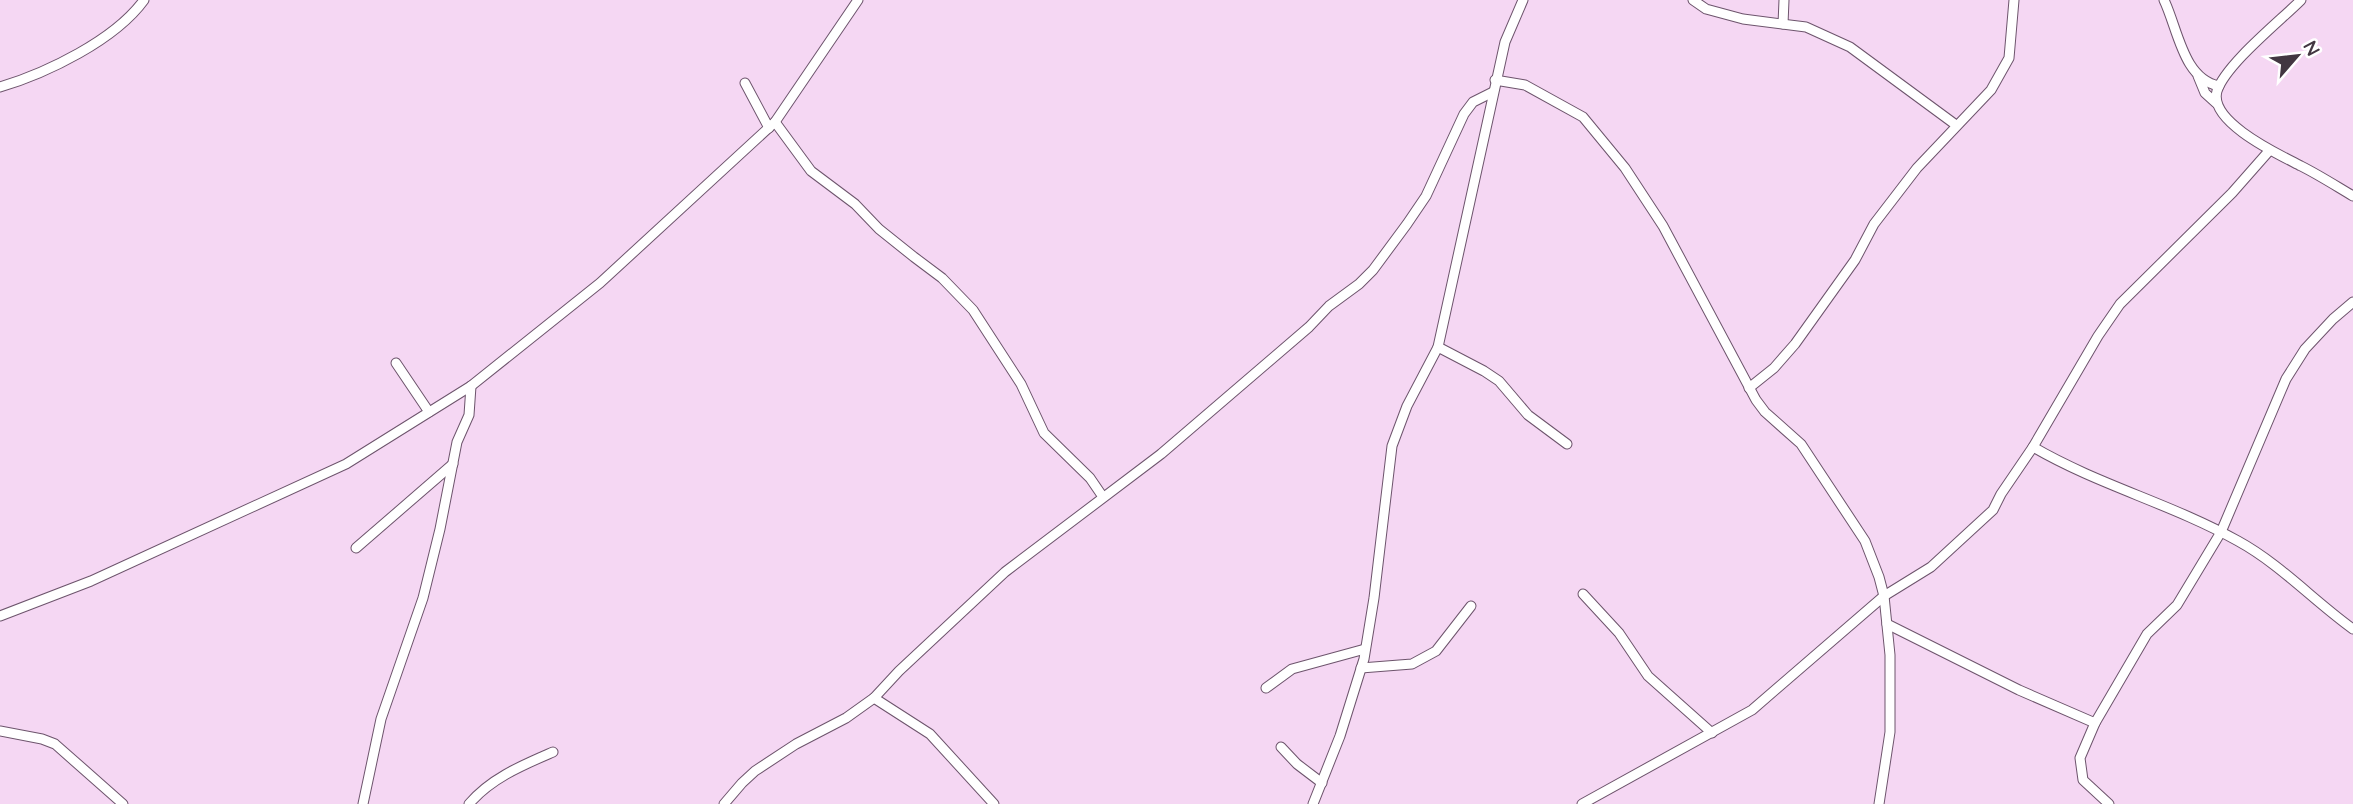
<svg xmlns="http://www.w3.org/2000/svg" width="2353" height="804" viewBox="0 0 2353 804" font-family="Quicksand,sans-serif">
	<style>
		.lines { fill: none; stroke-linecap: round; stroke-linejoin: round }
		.minor-casing { stroke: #6d546c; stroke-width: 11 }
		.minor { stroke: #fff; stroke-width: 9 }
	</style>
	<rect width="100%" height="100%" fill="#f5d7f3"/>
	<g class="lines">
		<!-- minor casing -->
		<g class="minor-casing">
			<g id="minor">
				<path d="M 1693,0 L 1706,9 L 1743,19 L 1806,27 L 1850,47 L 1956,125"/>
				<path d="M 2164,0 C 2178,29 2183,79 2219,86"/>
				<path d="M 2301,0 C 2280,21 2226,64 2217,91 C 2208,122 2280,155 2301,166 C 2319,175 2336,186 2353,196"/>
				<path d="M 1783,24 L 1784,0"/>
				<path d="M 2198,76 L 2205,93 L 2216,103"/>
				<path d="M 1495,80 L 1525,85 L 1583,117 L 1625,168 L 1663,226 L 1756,400 L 1765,412 L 1801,444 L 1865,541 L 1879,577 L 1884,596 L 1890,655 L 1890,732 L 1879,804"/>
				<path d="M 745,83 L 769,128"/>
				<path d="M 0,87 C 47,73 115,40 144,0"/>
				<path d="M 775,122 L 811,171 L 855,204 L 879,229 L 914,257 L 942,278 L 973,310 L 1021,384 L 1044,433 L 1090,478 L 1103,497"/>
				<path d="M 1438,347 L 1484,371 L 1499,381 L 1528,415 L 1567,444"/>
				<path d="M 396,363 L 429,412"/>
				<path d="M 1749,388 L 1774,368 L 1795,344 L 1855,260 L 1874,224 L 1917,168 L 1991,90 L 2009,58 L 2014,0"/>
				<path d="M 2033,447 C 2098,485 2172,504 2238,541 C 2280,564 2314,601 2353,629"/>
				<path d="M 356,548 L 453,464"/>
				<path d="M 1583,594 L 1619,633 L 1648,676 L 1712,733"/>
				<path d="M 0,616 L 91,581 L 346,464 L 471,386 L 600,283 L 775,122 L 858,0"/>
				<path d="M 1887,624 L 2019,690 L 2095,723"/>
				<path d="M 1361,668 L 1412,664 L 1436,651 L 1471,606"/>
				<path d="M 1266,688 L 1292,669 L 1365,649"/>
				<path d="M 874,698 L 930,734 L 994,804"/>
				<path d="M 0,731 L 42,739 L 55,744 L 123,804"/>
				<path d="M 1281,747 L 1297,764 L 1322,783"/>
				<path d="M 363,804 L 381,719 L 423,598 L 440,529 L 457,442 L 469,415 L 471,386"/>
				<path d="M 469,804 C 491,778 523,765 553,752"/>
				<path d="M 724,804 L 742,783 L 755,771 L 796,744 L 846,718 L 874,698 L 899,671 L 1005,572 L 1161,454 L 1309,327 L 1329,306 L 1359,284 L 1373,270 L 1407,224 L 1426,196 L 1464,114 L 1473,102 L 1493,92"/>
				<path d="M 1313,804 L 1340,736 L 1364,659 L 1374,598 L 1392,446 L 1407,406 L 1438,347 L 1505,42 L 1523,0"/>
				<path d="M 1582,804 L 1752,710 L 1884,596 L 1931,567 L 1993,510 L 2001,494 L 2033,447 L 2098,336 L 2120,304 L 2232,193 L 2269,151"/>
				<path d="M 2109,804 L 2083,780 L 2080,758 L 2095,723 L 2147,634 L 2177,605 L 2221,532 L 2286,379 L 2305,349 L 2333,319 L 2353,302"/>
			</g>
		</g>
		<!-- minor -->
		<use href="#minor" class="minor"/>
	</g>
	<!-- north arrow -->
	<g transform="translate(2297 56) rotate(62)" stroke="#ffffff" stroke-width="5" paint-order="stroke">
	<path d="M0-5L12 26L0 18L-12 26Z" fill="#423641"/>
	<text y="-10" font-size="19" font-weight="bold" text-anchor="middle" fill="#423641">N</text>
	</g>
</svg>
